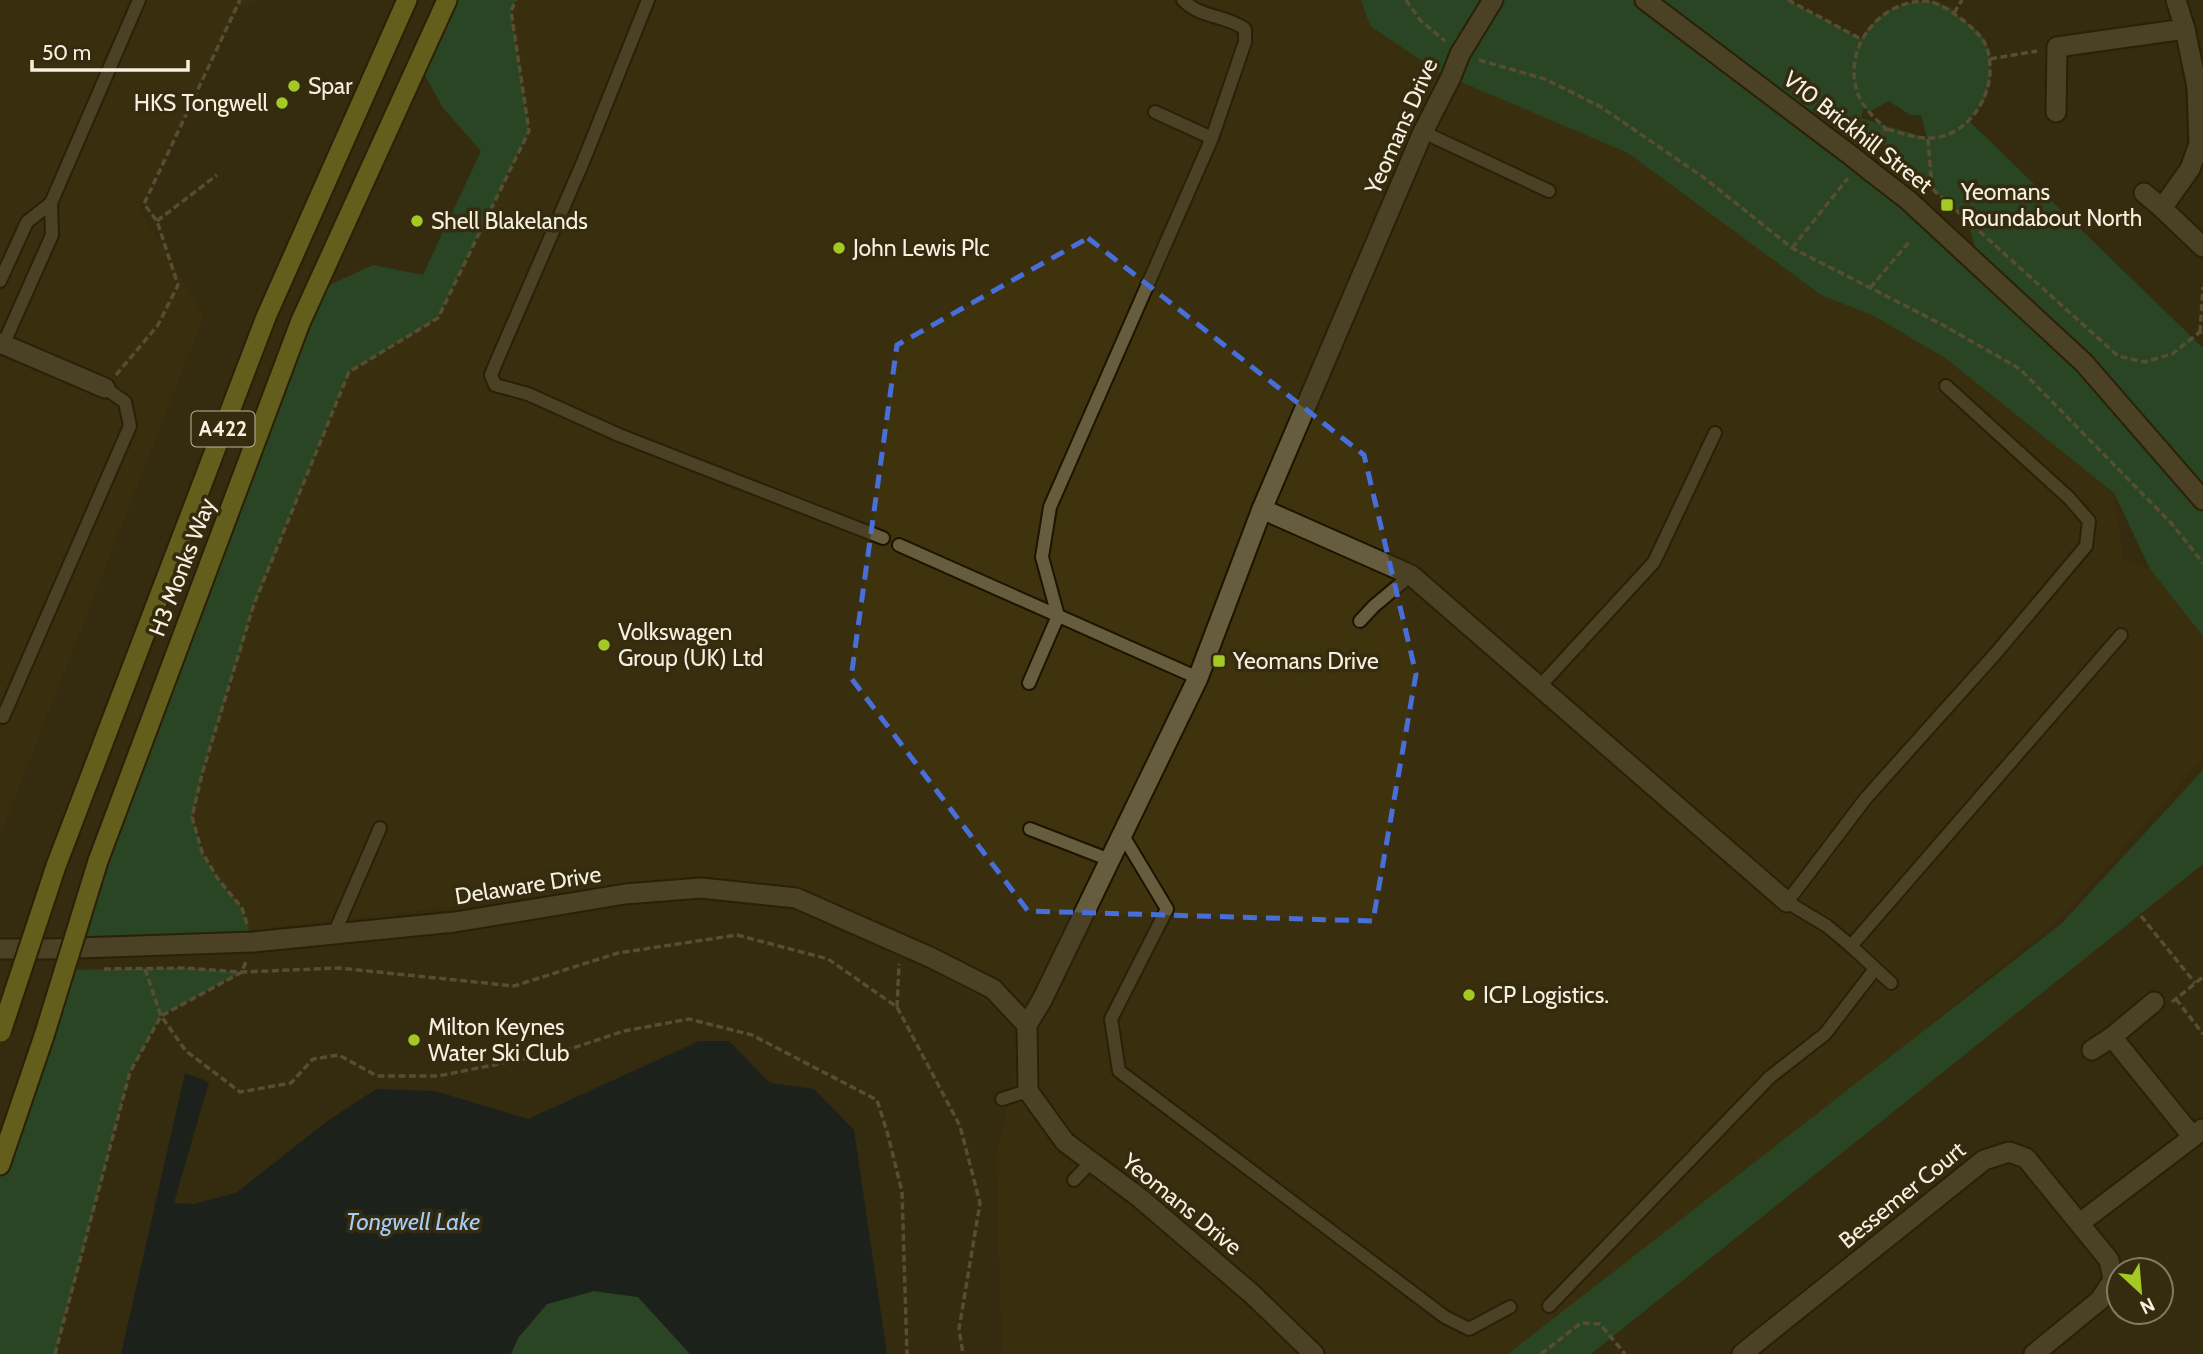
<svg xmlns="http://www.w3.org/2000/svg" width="2203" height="1354" viewBox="0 0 2203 1354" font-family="Cabin,sans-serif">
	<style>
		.built { fill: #3f330e }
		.green { fill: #1e643c; fill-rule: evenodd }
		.water { fill: #00142e }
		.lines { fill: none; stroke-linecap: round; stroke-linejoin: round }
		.service-casing { stroke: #1d1300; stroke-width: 16 }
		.minor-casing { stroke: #1d1300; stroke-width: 23 }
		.tertiary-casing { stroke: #1d1300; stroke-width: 23 }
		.primary-casing { stroke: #1d1300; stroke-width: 23 }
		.path { stroke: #7e755e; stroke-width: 3.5; stroke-dasharray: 7 3.5; stroke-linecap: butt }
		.service { stroke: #665c3e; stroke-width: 12 }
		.minor { stroke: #665c3e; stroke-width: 19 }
		.tertiary { stroke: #665c3e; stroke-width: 19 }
		.primary { stroke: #9e9c2d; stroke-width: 19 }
		.tertiary-bridge-casing { stroke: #1d1300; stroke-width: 23; stroke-linecap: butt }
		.primary-bridge-casing { stroke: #1d1300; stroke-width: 23; stroke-linecap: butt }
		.tertiary-bridge { stroke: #665c3e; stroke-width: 19 }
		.primary-bridge { stroke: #9e9c2d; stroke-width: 19 }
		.marked { fill: none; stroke: #486eda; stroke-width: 5; stroke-dasharray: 14 9; stroke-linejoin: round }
		.poi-dot { fill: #a4c824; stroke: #352b0f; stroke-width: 2.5 }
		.labels { text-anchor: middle; stroke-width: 7; stroke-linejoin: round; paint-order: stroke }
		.shield { fill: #352b0f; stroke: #bcb5a1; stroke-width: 2 }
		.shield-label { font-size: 21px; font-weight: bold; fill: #f6f0e0 }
		.poi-label { font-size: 23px; fill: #f6f0e0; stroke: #352b0f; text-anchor: start }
		.street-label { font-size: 23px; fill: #f6f0e0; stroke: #352b0f }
		.water-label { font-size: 24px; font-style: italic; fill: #a2ccf9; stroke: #352b0f }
	</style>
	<rect width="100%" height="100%" fill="#352b0f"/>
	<!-- built -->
	<g class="built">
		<path d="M 0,0 L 259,0 L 237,8 L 139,208 L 204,316 L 0,836 Z"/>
		<path d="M 516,0 L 1361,0 L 1370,26 L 1440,73 L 1628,153 L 1821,295 L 1874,316 L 1945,358 L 2114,493 L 2123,560 L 2150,569 L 2203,636 L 2203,758 L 2063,916 L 1607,1290 L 1512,1354 L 1002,1354 L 996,1155 L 1027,1025 L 799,896 L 542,896 L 249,930 L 242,908 L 218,879 L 202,852 L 192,817 L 202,774 L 254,604 L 349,372 L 438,318 L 529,132 L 511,11 Z"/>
	</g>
	<!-- green -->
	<g class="green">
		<path d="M 447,0 L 516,0 L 511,11 L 529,131 L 438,318 L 349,372 L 254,604 L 202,774 L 192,817 L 202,852 L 218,879 L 242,908 L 253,942 L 70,949 L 314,292 L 373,265 L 423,275 L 481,151 L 443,108 L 418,63 Z"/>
		<path d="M 1361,0 L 1788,0 L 1861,39 C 1875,15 1899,0 1928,1 C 1935,1 1943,5 1950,7 C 1958,20 1975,25 1983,37 C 1994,54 1992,86 1983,103 C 1979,109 1973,115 1969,121 L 2203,348 L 2203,636 L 2150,569 L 2114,493 L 1945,358 L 1874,316 L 1821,295 L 1628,153 L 1440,73 L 1370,26 ZM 1889,101 L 1910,115 L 1921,115 L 1927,138 L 1861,118 L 1864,106 L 1868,112 ZM 1879,141 L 1968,221 L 1980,266 L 1861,163 Z"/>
		<path d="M 2203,770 L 2203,864 L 1591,1354 L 1508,1354 L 2061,924 Z"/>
		<path d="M 184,968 L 242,972 L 161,1016 L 130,1072 L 55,1354 L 0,1354 L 0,1165 L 67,970 Z"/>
		<path d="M 594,1291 L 638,1297 L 690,1354 L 511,1354 L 518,1338 L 547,1304 Z"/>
	</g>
	<!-- water -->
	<path class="water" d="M 699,1041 L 729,1041 L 770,1083 L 814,1089 L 854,1130 L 887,1354 L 690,1354 L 638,1297 L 594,1291 L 547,1304 L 518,1338 L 511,1354 L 121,1354 L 185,1073 L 209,1082 L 174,1203 L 193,1204 L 236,1193 L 326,1122 L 376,1089 L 435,1091 L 528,1119 Z"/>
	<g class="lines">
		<!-- service casing -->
		<g class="service-casing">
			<g id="service">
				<path d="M 648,0 L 583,162 L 495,365 L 491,375 L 495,385 L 528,394 L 619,435 L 883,538"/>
				<path d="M 1155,112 L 1212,138"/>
				<path d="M 1423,132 L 1549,191"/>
				<path d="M 0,281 L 27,222 L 51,203"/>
				<path d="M 3,345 L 52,235 L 51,203 L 139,0"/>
				<path d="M 1946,386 L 2069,498 L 2089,521 L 2086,546 L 1996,653 L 1866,798 L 1787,902 L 1827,926 L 1851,946 L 2121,635"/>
				<path d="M 899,545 L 1198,678"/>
				<path d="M 1360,621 L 1374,606 L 1411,575"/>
				<path d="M 1029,683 L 1058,616 L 1042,557 L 1050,507 L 1212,138 L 1245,42 L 1245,29 C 1226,15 1200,18 1183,0"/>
				<path d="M 1540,686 L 1654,562 L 1715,433"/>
				<path d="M 3,717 L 130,426 L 125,402 L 105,388"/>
				<path d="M 1030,829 L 1110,860"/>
				<path d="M 1122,834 L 1167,909 L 1111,1019 L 1119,1071 L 1445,1317 L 1469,1329 L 1510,1307"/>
				<path d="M 334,934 L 380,828"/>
				<path d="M 1851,946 L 1891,983"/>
				<path d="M 1002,1099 L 1028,1091"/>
				<path d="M 1074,1180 L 1091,1162"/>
				<path d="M 1549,1306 L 1770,1077 L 1825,1034 L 1875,969"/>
			</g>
		</g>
		<!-- minor casing -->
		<g class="minor-casing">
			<g id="minor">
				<path d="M 2185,29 L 2197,87 L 2203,86"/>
				<path d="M 2197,87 L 2199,144 L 2190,169 L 2162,208 L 2203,247"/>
				<path d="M 2056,112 L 2057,47 L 2185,29 L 2176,0"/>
				<path d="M 2144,193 L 2162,208"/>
				<path d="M 0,343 L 105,388"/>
				<path d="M 1262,509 L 1411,575 L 1787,902"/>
				<path d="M 0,949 L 49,949 L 253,942 L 455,922 L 625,894 L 701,888 L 796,898 L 932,958 L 993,989 L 1027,1025"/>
				<path d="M 2112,1037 L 2193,1137 L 2202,1129"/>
				<path d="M 2092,1050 L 2112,1037 L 2154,1002"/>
				<path d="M 2080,1223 L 2193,1137"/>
				<path d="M 1314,1354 L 1252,1294 L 1140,1198 L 1065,1142 L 1028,1091 L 1027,1025 L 1042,1000 L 1198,678 L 1262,509 L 1423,132 L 1451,77 L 1460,54 L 1493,0"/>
				<path d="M 1742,1354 L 1984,1160 L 2009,1152 L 2026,1158 L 2109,1260 L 2113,1280 L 2100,1300 L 2034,1354"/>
			</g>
		</g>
		<!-- tertiary casing -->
		<g class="tertiary-casing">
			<g id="tertiary">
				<path d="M 1645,0 L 1853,157"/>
				<path d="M 1873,173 L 1908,200 L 2084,363 L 2203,500"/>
			</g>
		</g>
		<!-- primary casing -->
		<g class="primary-casing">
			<g id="primary">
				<path d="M 98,861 L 300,323 L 447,0"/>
				<path d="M 56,866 L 266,317 L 407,0"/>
				<path d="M 0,1165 L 44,1036"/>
			</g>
		</g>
		<!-- path -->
		<g class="path">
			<path d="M 1406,0 L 1420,20 L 1445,41"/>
			<path d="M 1788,0 L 1861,39"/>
			<path d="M 1954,13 L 1962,0"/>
			<path d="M 1990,59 L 2037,51"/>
			<path d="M 1479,60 L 1545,79 L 1601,107 L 1703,177 L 1792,248 L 1943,325 L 2020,369 L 2172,524 L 2203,563"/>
			<path d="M 1928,139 L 1932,189"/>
			<path d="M 1878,140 L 2118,356 L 2144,362 L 2172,354 L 2200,332 L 2203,332"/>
			<path d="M 1872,148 L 1886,129 C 1875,118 1861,106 1857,91 C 1843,48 1879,0 1927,1 C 1940,3 1955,14 1964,21 C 1983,37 1990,45 1990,70 C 1990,103 1963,139 1928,138 C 1914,138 1898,132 1886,129"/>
			<path d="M 157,221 L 217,175"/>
			<path d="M 1792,248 L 1848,178"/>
			<path d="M 1870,288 L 1909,242"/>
			<path d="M 2200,332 L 2203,287"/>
			<path d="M 116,375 L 158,325 L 178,285 L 157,221 L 144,204 L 240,0"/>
			<path d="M 2141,916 L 2195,983"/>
			<path d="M 247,924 L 242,908 L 218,879 L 202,852 L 192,817 L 202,774 L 254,604 L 349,372 L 438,318 L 529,131 L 511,11 L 516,0"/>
			<path d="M 104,969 L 184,968 L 242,972 L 339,968 L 514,986 L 618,953 L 737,935 L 828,959 L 897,1007 L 960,1126 L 980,1203 L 959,1329 L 963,1354"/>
			<path d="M 145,969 L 161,1016 L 186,1051 L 240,1092 L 291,1083 L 313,1059 L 339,1055 L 377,1076 L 438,1076 L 564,1051 L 624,1031 L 689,1019 L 752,1035 L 877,1100 L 888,1135 L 902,1192 L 907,1354"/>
			<path d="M 2176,999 L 2203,1034"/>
			<path d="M 2172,1002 L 2203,977"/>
			<path d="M 897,1007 L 899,964"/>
			<path d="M 55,1354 L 130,1072 L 161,1016 L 242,972 L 246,961"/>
			<path d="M 1541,1354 L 1581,1323 L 1600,1324 L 1625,1354"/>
		</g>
		<!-- service -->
		<use href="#service" class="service"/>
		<!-- minor -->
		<use href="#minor" class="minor"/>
		<!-- tertiary -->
		<use href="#tertiary" class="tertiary"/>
		<!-- primary -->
		<use href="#primary" class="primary"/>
		<!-- tertiary-bridge casing -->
		<g class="tertiary-bridge-casing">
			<path id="tertiary-bridge" d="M 1853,157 L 1873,173"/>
		</g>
		<!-- primary-bridge casing -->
		<g class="primary-bridge-casing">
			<g id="primary-bridge">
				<path d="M 1,1032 L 56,866"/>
				<path d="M 44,1036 L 98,861"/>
			</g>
		</g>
		<!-- tertiary-bridge -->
		<use href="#tertiary-bridge" class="tertiary-bridge"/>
		<!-- primary-bridge -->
		<use href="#primary-bridge" class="primary-bridge"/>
	</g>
	<!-- marked area -->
	<path d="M0 0H2203V1354H0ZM 1088,238 L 1364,455 L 1416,674 L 1373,921 L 1028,911 L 851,678 L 897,345 Z" fill="#352b0f" fill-opacity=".55" fill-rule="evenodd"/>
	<path class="marked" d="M 1088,238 L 1364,455 L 1416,674 L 1373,921 L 1028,911 L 851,678 L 897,345 Z"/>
	<!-- markers -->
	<g class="poi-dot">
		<circle cx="294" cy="86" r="7"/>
		<circle cx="282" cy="103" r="7"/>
		<rect x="1940" y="198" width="14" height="14" rx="3.5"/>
		<circle cx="417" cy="221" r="7"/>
		<circle cx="839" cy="248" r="7"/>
		<circle cx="604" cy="645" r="7"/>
		<rect x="1212" y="654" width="14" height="14" rx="3.5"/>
		<circle cx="1469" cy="995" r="7"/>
		<circle cx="414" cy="1040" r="7"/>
	</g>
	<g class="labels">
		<!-- shield labels -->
		<rect class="shield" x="191.5" y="411.5" width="63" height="35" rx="5"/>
		<g class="shield-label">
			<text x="223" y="436">A422</text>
		</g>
		<!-- poi labels -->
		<g class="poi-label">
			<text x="308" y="94">Spar</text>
			<text x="268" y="111" text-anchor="end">HKS Tongwell</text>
			<text x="1961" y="200">Yeomans<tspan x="1961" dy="26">Roundabout North</tspan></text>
			<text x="431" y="229">Shell Blakelands</text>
			<text x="853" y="256">John Lewis Plc</text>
			<text x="618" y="640">Volkswagen<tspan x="618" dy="26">Group (UK) Ltd</tspan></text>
			<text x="1233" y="669">Yeomans Drive</text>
			<text x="1483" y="1003">ICP Logistics.</text>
			<text x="428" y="1035">Milton Keynes<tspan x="428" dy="26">Water Ski Club</tspan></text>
		</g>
		<!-- street labels -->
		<g class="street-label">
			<text transform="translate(1401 126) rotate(-66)" y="8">Yeomans Drive</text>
			<text transform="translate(1858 132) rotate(38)" y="8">V10 Brickhill Street</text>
			<text transform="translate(182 567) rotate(-69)" y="8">H3 Monks Way</text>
			<text transform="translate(528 885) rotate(-9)" y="8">Delaware Drive</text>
			<text transform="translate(1902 1195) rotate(-39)" y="8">Bessemer Court</text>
			<text transform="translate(1182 1204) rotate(39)" y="8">Yeomans Drive</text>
		</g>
		<!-- water labels -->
		<g class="water-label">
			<text x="413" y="1230">Tongwell Lake</text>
		</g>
	</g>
	<!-- north arrow -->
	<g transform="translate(2140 1291) rotate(154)"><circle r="33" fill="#352b0f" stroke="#827a63" stroke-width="2"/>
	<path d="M0-5L12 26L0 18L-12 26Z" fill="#a4c824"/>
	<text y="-10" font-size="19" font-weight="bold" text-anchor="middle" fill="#f6f0e0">N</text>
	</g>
	<!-- scale -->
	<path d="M32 60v10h156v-10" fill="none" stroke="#f6f0e0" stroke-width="3.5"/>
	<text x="42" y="60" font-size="21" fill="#f6f0e0" stroke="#352b0f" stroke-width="5" paint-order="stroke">50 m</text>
</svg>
